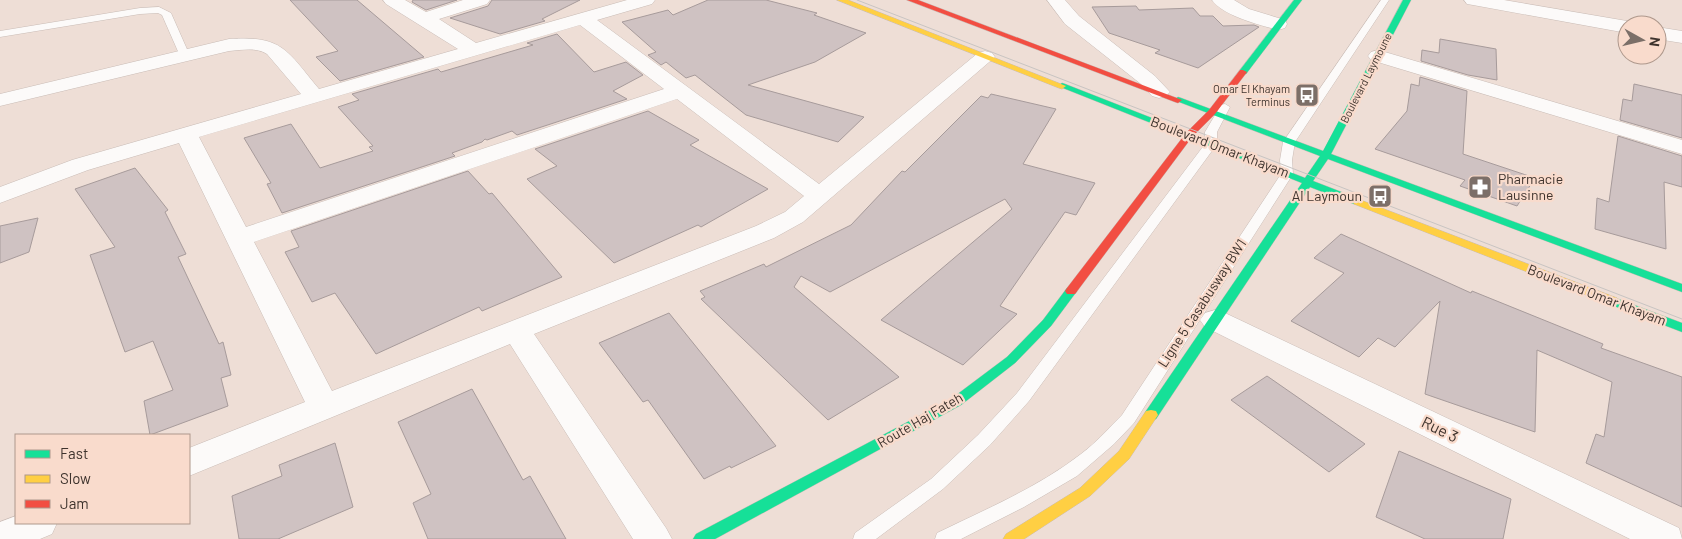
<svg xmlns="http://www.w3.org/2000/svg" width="1682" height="539" viewBox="0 0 1682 539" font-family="Barlow,sans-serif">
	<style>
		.building { fill: #cfc2c2; stroke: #a79b9b }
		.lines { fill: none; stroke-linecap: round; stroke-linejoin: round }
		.lane-casing { stroke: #c9bcb6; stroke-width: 1 }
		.street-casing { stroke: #c9bcb6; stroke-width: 1 }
		.fast-casing { stroke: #c9bcb6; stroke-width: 1 }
		.slow-casing { stroke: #c9bcb6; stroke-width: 1 }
		.jam-casing { stroke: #c9bcb6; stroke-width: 1 }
		.lane { fill: #fcfaf9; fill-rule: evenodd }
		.street { fill: #fcfaf9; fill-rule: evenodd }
		.fast { fill: #16e098; fill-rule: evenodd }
		.slow { fill: #ffcf43; fill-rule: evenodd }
		.jam { fill: #f24e42; fill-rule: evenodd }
		.tram { stroke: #c8c4c2; stroke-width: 1 }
		.labels { text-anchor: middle; stroke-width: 4.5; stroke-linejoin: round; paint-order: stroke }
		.far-street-label { font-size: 11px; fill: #3e332d; stroke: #f9dbcc }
		.far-poi-label { font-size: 11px; fill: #3e332d; stroke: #f9dbcc; text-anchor: end }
		.street-label { font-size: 14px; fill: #3e332d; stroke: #f9dbcc }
		.poi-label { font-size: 14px; fill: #3e332d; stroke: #f9dbcc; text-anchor: start }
		.near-street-label { font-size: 16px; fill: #3e332d; stroke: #f9dbcc }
	</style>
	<rect width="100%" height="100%" fill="#eeded6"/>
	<!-- building -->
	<g class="building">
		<path d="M 290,0 L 357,0 L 424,57 L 340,81 L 316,57 L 338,51 Z"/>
		<path d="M 413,0 L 457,0 L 426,10 L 412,2 Z"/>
		<path d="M 492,0 L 580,0 L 542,19 L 545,21 L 500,34 L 450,18 L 488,6 Z"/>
		<path d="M 708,0 L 766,0 L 817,13 L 814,15 L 866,33 L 815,62 L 748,85 L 864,117 L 838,142 L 746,115 L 695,75 L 686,78 L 666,62 L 661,65 L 648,55 L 656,52 L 622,22 L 668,10 L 673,15 Z"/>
		<path d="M 1136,6 L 1139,10 L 1193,8 L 1200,16 L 1213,16 L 1223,26 L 1254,25 L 1259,27 L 1198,68 L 1155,53 L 1160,50 L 1109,33 L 1092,7 Z"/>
		<path d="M 557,34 L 594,72 L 626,62 L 643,75 L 613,91 L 627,99 L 517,135 L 512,131 L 487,140 L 485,139 L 482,142 L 452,153 L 455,156 L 282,213 L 267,184 L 271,183 L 244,138 L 291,124 L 320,168 L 373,151 L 369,147 L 373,146 L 338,107 L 359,100 L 352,94 L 438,69 L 441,72 L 533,45 L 527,43 Z"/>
		<path d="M 1440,39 L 1496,49 L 1497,80 L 1468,75 L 1421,61 L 1422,50 L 1439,53 Z"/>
		<path d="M 1420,77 L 1467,91 L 1463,154 L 1535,178 L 1517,206 L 1460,186 L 1465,180 L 1375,149 L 1407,111 L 1411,84 L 1419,86 Z"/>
		<path d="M 1634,84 L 1682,95 L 1682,138 L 1620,120 L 1623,99 L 1632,101 Z"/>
		<path d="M 991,94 L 1056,109 L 1023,164 L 1095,183 L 1076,215 L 1065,212 L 1000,306 L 1017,314 L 963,365 L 881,320 L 1012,209 L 1005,199 L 830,292 L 801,276 L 794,287 L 899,377 L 828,420 L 701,299 L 705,297 L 700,291 L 764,264 L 766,267 L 851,225 L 902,171 L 905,172 L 981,96 L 988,98 Z"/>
		<path d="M 648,111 L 699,140 L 690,145 L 768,189 L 701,227 L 698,225 L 614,263 L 527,179 L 557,166 L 535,149 Z"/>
		<path d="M 1618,136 L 1682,156 L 1682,187 L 1664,182 L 1666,249 L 1595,229 L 1597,198 L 1609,202 Z"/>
		<path d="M 135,168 L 168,210 L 165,212 L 186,254 L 178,257 L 219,344 L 223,342 L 231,375 L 221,378 L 228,406 L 150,435 L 144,401 L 173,390 L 153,341 L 125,352 L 90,255 L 115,247 L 75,189 Z"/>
		<path d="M 468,171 L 489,194 L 492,193 L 562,277 L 482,311 L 479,307 L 376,354 L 335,293 L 312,302 L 285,252 L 299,247 L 291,231 Z"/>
		<path d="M 38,218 L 29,252 L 0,263 L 0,226 Z"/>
		<path d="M 1341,234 L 1471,293 L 1472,291 L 1603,344 L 1601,348 L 1682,377 L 1682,507 L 1586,463 L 1596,434 L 1604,437 L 1612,382 L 1537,350 L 1535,432 L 1425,394 L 1440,301 L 1395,347 L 1378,338 L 1359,357 L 1291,321 L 1344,273 L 1314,258 Z"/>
		<path d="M 669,313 L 776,446 L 731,468 L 730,466 L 704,479 L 648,400 L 643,402 L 599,343 Z"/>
		<path d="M 1267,376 L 1365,444 L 1329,472 L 1231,400 Z"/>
		<path d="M 472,389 L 523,480 L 530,476 L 566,539 L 428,539 L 413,503 L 431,494 L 398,422 Z"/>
		<path d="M 335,443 L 353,507 L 278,539 L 239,539 L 232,496 L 282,476 L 279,465 Z"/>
		<path d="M 1399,451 L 1511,499 L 1503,539 L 1425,539 L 1376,517 Z"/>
	</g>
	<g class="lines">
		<!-- lane casing -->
		<g class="lane-casing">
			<g id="lane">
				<path d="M 1381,0 L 1389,0 L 1295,142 L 1292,160 L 1293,174 L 1134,423 L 1114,444 L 1077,476 L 1024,507 L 961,539 L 935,539 L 937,533 C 986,509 1037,488 1081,454 C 1096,443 1109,428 1122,415 L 1281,174 L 1280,160 L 1283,142 Z"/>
				<path d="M 159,7 L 171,13 L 190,56 L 188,58 L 185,59 L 180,56 L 162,15 L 158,13 L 140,14 L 0,37 L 0,31 L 140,8 Z"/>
				<path d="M 1225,104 L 1230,107 L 1217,132 L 1217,144 L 1029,401 L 990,445 L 943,489 L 876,539 L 853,539 L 855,533 L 931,479 L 978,435 L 1017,393 L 1205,144 L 1205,132 L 1221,105 Z"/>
			</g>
		</g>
		<!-- street casing -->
		<g class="street-casing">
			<g id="street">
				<path d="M 383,0 L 405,0 L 426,12 L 463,0 L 490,0 L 487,4 L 439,19 L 476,43 L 627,0 L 655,0 L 652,4 L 597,20 L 819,184 L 978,53 L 985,51 L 992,53 L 995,57 L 803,222 L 774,238 L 534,334 L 666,528 L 672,539 L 633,539 L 510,344 L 189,476 L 189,448 L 305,402 L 179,143 L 88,170 L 0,203 L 0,187 L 72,160 L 301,94 L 267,54 C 256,47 242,50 229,51 L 0,106 L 0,94 L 229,39 C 283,35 287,51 319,89 L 458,49 L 386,4 ZM 580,25 L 664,89 L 246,227 L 199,137 ZM 677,99 L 804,196 L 785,212 L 756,226 L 332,391 L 254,242 Z"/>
				<path d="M 1047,0 L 1065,0 L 1079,16 L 1155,76 L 1170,92 L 1166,96 L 1159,98 L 1152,96 L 1141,84 L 1065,24 Z"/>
				<path d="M 1212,0 L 1234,0 L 1249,9 L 1285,20 L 1287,24 L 1285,28 L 1278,30 C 1260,25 1223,16 1212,0 Z"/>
				<path d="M 1464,0 L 1504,0 L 1627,21 L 1635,25 L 1627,25 L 1627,33 L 1473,5 L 1467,4 Z"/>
				<path d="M 1657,27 L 1682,31 L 1682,43 L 1657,39 Z"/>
				<path d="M 1378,50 L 1682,140 L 1682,154 L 1371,60 L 1368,56 L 1371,52 Z"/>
				<path d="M 1215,310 L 1225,313 L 1679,528 L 1682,539 L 1630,539 L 1205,327 L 1200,320 L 1205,313 Z"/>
				<path d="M 16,516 L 16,523 L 57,523 L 52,534 L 40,539 L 0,539 L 0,522 Z"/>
			</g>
		</g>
		<!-- fast casing -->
		<g class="fast-casing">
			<g id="fast">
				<path d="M 1294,0 L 1302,0 L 1246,74 L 1240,74 L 1240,70 Z"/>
				<path d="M 1403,0 L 1411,0 L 1331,154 L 1682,284 L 1682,292 L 1328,159 L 1313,181 L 1362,200 L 1363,202 L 1362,204 L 1354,204 L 1310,187 L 1156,419 L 1151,420 L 1146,419 L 1144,415 L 1146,411 L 1302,183 L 1058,86 L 1062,83 L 1065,84 L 1305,178 L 1320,156 L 1174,100 L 1178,97 L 1181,98 L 1323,151 Z"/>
				<path d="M 1071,287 L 1077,291 L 1051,326 L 1015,363 L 961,405 L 715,539 L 693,539 L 696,534 L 951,399 L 1007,357 L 1043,320 L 1067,288 Z"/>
				<path d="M 1613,297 L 1682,323 L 1682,332 L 1609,304 L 1607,301 Z"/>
			</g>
		</g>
		<!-- slow casing -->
		<g class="slow-casing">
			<g id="slow">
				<path d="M 837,0 L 848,0 L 1066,86 L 1062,89 L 1059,88 Z"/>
				<path d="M 1358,199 L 1617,298 L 1619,301 L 1613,305 L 1609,304 L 1354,204 L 1353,202 L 1354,200 Z"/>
				<path d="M 1151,410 L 1156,411 L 1158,415 L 1129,459 L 1090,496 L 1024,539 L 1003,539 L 1006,534 L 1080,488 L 1119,451 L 1146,411 Z"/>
			</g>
		</g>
		<!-- jam casing -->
		<g class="jam-casing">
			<g id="jam">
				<path d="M 907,0 L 918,0 L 1182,100 L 1178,103 L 1175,102 Z"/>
				<path d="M 1240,70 L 1243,70 L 1247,72 L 1215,114 L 1192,137 L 1075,294 L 1067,294 L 1065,291 L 1067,288 L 1186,133 L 1209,110 Z"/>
			</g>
		</g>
		<!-- lane -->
		<use href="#lane" class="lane"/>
		<!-- street -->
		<use href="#street" class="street"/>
		<!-- fast -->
		<use href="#fast" class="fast"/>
		<!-- slow -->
		<use href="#slow" class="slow"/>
		<!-- jam -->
		<use href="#jam" class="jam"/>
		<!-- tram -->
		<path class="tram" d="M 857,0 L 1682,319"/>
	</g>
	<!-- icons -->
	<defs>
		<g id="bus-square" transform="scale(1.25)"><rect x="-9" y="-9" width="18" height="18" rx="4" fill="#7c6f68" stroke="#f9dbcc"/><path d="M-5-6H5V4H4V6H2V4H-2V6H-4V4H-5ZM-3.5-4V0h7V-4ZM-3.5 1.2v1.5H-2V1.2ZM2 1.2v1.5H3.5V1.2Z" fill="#fff"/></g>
		<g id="pharmacy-square" transform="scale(1.25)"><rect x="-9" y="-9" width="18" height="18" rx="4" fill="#7c6f68" stroke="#f9dbcc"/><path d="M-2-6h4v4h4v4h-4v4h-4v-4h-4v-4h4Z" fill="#fff"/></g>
	</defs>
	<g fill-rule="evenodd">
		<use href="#bus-square" x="1307" y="95"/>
		<use href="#pharmacy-square" x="1480" y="187"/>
		<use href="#bus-square" x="1380" y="196"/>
	</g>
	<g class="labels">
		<!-- far-street labels -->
		<g class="far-street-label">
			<text transform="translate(1366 78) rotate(-63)" y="4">Boulevard Laymoune</text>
		</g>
		<!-- far-poi labels -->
		<g class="far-poi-label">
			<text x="1290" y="93">Omar El Khayam<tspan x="1290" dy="13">Terminus</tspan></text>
		</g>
		<!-- street labels -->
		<g class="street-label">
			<text transform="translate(1220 147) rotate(21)" y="5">Boulevard Omar Khayam</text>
			<text transform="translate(1597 295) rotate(21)" y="5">Boulevard Omar Khayam</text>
			<text transform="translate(1202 303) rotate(-57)" y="5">Ligne 5 Casabusway BW1</text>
			<text transform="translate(920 420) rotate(-30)" y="5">Route Haj Fateh</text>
		</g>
		<!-- poi labels -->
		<g class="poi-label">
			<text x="1498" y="184">Pharmacie<tspan x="1498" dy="16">Lausinne</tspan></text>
			<text x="1362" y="201" text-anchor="end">Al Laymoun</text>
		</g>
		<!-- near-street labels -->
		<g class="near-street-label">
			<text transform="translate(1440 429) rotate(26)" y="6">Rue 3</text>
		</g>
	</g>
	<!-- legend -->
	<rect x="15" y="434" width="175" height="90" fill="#f9dbcc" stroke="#ae988c"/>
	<rect x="25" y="450" width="25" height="8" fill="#16e098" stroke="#ae988c"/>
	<text x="60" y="459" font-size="15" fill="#3e332d">Fast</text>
	<rect x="25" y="475" width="25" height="8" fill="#ffcf43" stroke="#ae988c"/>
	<text x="60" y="484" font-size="15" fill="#3e332d">Slow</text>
	<rect x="25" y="500" width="25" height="8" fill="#f24e42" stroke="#ae988c"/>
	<text x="60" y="509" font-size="15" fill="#3e332d">Jam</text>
	<!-- north arrow -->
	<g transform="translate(1642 40) rotate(98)"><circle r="24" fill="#f9dbcc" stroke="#ae988c"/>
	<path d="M0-4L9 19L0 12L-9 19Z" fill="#7c6f68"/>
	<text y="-8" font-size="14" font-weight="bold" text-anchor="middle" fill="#3e332d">N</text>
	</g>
</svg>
